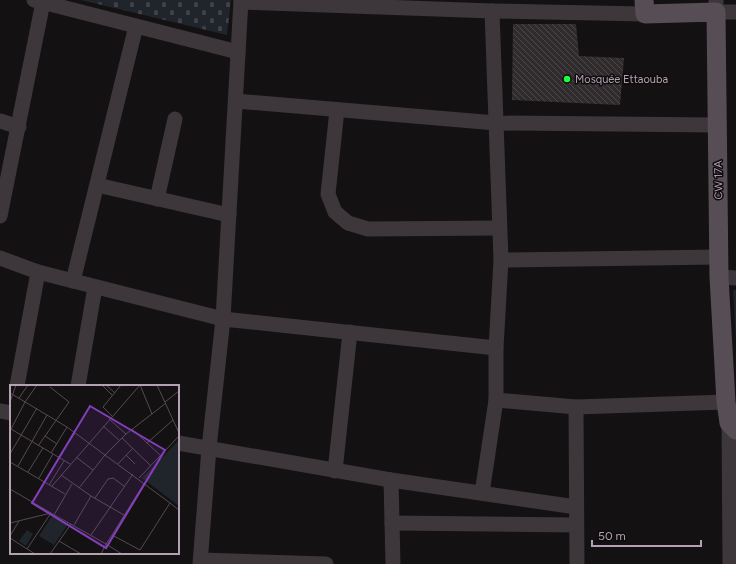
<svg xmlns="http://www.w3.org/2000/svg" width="736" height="564" viewBox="0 0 736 564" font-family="Figtree,sans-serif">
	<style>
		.cemetery { fill: url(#cemetery-stones) }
		.park { fill: #20242b }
		.building { fill: url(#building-back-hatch) }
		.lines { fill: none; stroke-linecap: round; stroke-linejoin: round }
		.minor { stroke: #3d363b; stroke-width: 15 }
		.major { stroke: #574d55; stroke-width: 19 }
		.poi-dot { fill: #1cff3a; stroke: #0e0c0d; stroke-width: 1.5 }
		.labels { text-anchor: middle; stroke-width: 3; stroke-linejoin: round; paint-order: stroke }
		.poi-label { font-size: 11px; fill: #b5a1b2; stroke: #0e0c0d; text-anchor: start }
		.street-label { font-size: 11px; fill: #b5a1b2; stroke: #0e0c0d }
		.inset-road { fill: none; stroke: #544b52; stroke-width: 1 }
		.view { fill: #843ebd; fill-opacity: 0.15; stroke: #843ebd; stroke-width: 2 }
		.inset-edge { fill: none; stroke: #b5a1b2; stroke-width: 2 }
	</style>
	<defs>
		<pattern id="cemetery-stones" width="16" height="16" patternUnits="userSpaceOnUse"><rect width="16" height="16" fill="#20242b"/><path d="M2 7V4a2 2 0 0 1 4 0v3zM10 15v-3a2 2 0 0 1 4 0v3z" fill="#3e4147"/></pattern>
		<pattern id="building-back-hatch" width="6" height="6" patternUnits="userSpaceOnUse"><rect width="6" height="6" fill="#302c2d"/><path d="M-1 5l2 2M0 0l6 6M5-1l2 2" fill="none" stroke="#4c4749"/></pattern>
	</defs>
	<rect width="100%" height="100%" fill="#131112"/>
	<!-- cemetery -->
	<path class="cemetery" d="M 81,0 L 231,0 L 227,35 Z"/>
	<!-- park -->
	<path class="park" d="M 733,290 L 736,290 L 736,342 Z"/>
	<!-- building -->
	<path class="building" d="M 513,24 L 576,24 L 579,56 L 624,58 L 620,105 L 512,100 Z"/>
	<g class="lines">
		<!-- minor -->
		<g class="minor">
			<path d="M 34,0 L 238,52"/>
			<path d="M 716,0 L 716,12 L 736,12"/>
			<path d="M 241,2 L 492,11 L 645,14"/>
			<path d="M 236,101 L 496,123 L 717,125"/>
			<path d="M 337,110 L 328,194 L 335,212 L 348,223 L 368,229 L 499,228"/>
			<path d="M 0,121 L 19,127"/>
			<path d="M 97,185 L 229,215"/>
			<path d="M 157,199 L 175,119"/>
			<path d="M 0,216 L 43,2"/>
			<path d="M 0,258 L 38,272 L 223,319 L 496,348"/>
			<path d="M 501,260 L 719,257"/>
			<path d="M 719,277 L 736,278"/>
			<path d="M 73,281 L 136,26"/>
			<path d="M 17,386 L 38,272"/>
			<path d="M 78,386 L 95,287"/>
			<path d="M 496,400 L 576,407 L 726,402"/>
			<path d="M 576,407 L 577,564"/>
			<path d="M 0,411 L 11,413"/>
			<path d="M 178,443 L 391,480 L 576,507"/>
			<path d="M 335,471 L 350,332"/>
			<path d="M 391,480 L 393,564"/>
			<path d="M 482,493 L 496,400 L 496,348 L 501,260 L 492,11"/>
			<path d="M 392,523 L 576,525"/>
			<path d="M 201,560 L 326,564"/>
			<path d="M 200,564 L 209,448 L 223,319 L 241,0"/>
			<path d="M 730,564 L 729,423 L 734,423"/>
		</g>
		<!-- major -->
		<path class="major" d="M 644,0 L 645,14 L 716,12 L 719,277 L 726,402 L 729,423 L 736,430"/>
	</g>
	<!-- markers -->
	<circle class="poi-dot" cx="567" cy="79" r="4"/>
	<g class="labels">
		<!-- poi labels -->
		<g class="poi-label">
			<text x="575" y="83">Mosquée Ettaouba</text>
		</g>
		<!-- street labels -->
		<g class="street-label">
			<text transform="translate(718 180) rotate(-91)" y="4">CW 17A</text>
		</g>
	</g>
	<!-- overview -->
	<g transform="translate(10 385)">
		<rect width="169" height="169" fill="#131112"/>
		<path d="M 169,55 L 169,121 L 132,93 Z" fill="#20242b"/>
		<path d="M 42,131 L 58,139 L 44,160 L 29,151 ZM 17,145 L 23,149 L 16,161 L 9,156 Z" fill="#20242b"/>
		<path class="inset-road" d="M 27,0 L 15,17 L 1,44 L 60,79M 92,0 L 102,10M 96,0 L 105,8M 130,0 L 142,29M 147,0 L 169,48M 0,8 L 57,42 L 160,118M 9,13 L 18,0M 0,17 L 6,0M 155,17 L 169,6M 102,31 L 93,22 L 111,0M 99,34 L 116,49M 93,41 L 109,55M 122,44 L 151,71M 35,51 L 47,59M 112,53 L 141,81M 137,58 L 163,35M 28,61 L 59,17 L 40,2M 41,68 L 57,42M 0,69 L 27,23M 116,70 L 125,79M 49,72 L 65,48M 66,72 L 83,85M 0,77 L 55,109M 108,79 L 123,63M 8,81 L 37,30M 18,87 L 33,63M 51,90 L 81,111 L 114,130M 29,93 L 43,69M 129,93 L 169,51M 39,100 L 54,76M 42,101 L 130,0M 69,103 L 95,70 L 116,49 L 156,18M 0,104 L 41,128 L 17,164M 85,113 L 98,94 L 103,93 L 114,101M 44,130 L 62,99M 0,138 L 41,128 L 96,159 L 102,150 L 130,165 L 160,118 L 169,125M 64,140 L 81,111M 81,150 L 123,89M 102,150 L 135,97M 0,151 L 9,136M 0,153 L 25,169M 49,156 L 71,169M 40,169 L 61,139M 91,169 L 96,159 L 112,169"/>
		<path class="view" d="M 80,21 L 155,65 L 96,163 L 22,118 Z"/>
		<rect width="169" height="169" class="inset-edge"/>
	</g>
	<!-- scale -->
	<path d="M592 540v6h109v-6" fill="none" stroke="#b5a1b2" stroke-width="2"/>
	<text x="598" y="540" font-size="12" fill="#b5a1b2" stroke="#0e0c0d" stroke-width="3" paint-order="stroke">50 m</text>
</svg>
